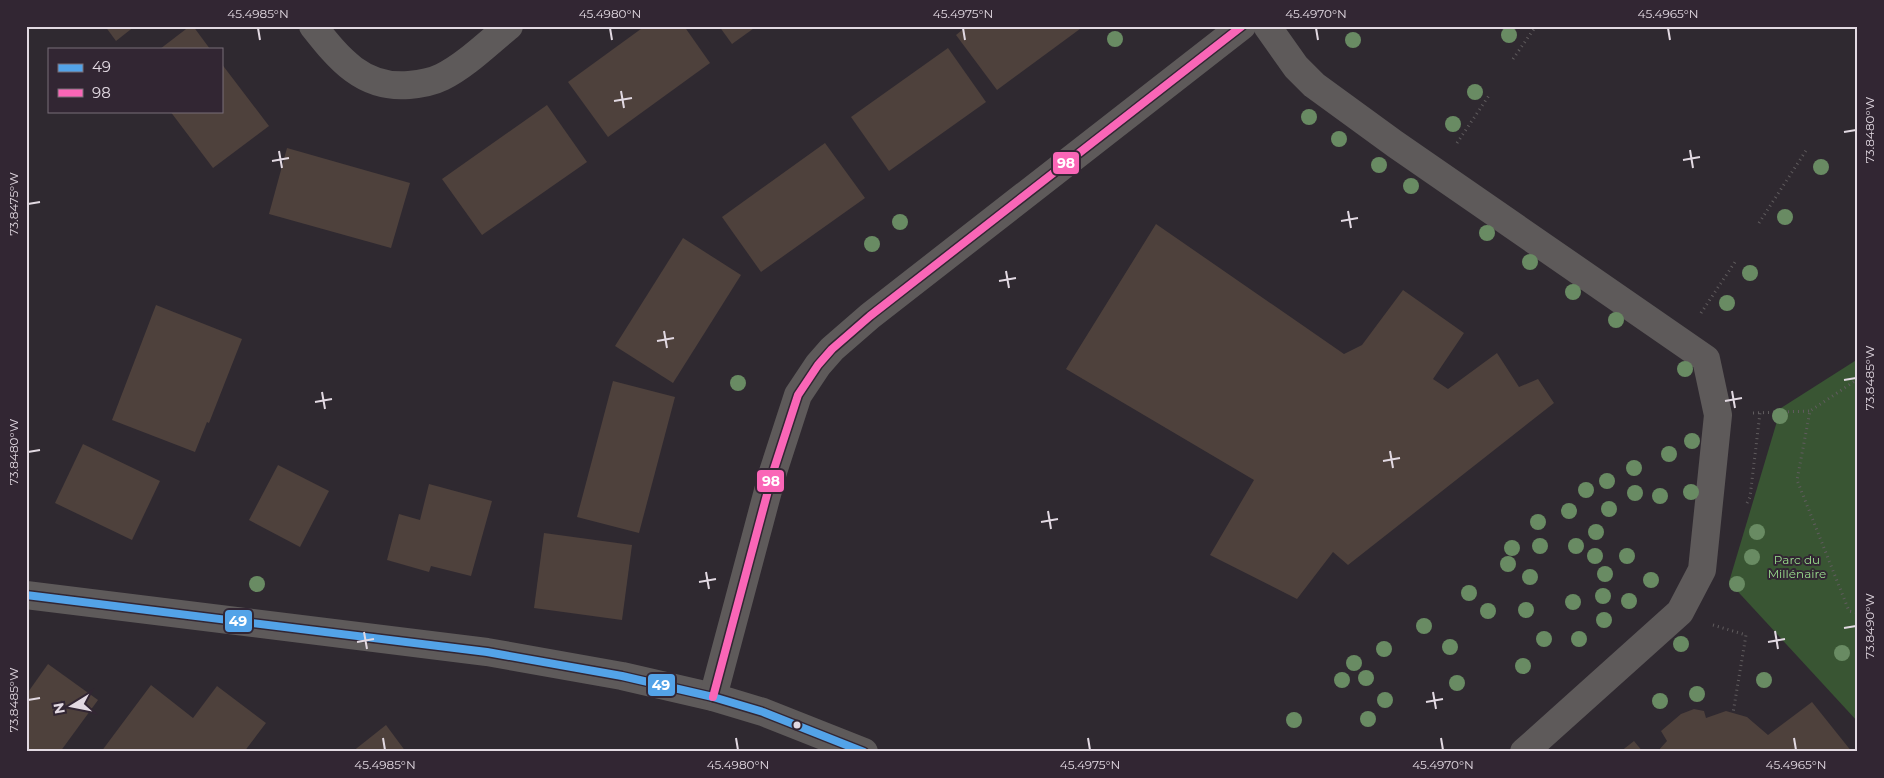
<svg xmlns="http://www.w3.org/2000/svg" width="1884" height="778" viewBox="0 0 1884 778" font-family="Montserrat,sans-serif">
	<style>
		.green { fill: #395533 }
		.building { fill: #4e413c }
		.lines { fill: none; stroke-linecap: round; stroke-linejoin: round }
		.path { stroke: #605c5e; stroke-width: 3; stroke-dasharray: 1 4; stroke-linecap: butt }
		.minor { stroke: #5e5a5a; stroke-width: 28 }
		.bus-1-casing { stroke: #322633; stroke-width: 11 }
		.bus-2-casing { stroke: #322633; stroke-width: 11 }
		.bus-1 { stroke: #53a3e8; stroke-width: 8 }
		.bus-2 { stroke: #fa66b7; stroke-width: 8 }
		.tree { fill: #698b63 }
		.ticks { fill: none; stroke: #e2d9e2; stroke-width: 2 }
		.bus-dot { fill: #e2d9e2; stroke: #322633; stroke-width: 2 }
		.labels { text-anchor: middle; stroke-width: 4; stroke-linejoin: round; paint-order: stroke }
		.park-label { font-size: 12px; fill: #98db8c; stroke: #322633 }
		.line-badge { stroke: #322633; stroke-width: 2 }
		.badge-label { font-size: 14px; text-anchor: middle; font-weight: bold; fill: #fff }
		.neatline { fill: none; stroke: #e2d9e2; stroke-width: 2 }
		.ticks-label { font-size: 12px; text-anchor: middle; fill: #e2d9e2 }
	</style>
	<rect width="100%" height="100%" fill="#2f2930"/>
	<!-- green -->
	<path class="green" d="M 1858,359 L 1858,722 L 1729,582 L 1781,408 Z"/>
	<!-- building -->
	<g class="building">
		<path d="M 105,26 L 135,26 L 116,41 Z"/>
		<path d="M 190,26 L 193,26 L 210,49 L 160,49 Z"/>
		<path d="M 645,26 L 684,26 L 710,63 L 608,137 L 568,82 Z"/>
		<path d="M 719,26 L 757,26 L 732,44 Z"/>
		<path d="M 967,26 L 1084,26 L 997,90 L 956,35 Z"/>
		<path d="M 948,48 L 986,102 L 889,171 L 851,117 Z"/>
		<path d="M 221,63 L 269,126 L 213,168 L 170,111 L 221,111 Z"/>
		<path d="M 547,105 L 587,162 L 482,235 L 442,179 Z"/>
		<path d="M 825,143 L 865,198 L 761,272 L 722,217 Z"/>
		<path d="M 287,148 L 410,183 L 391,248 L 269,214 Z"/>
		<path d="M 1156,224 L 1344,354 L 1362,345 L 1403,290 L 1464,333 L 1433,379 L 1448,389 L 1497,353 L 1519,387 L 1538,379 L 1554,403 L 1348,565 L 1333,552 L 1297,599 L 1210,555 L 1254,480 L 1066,369 Z"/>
		<path d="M 683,238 L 741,275 L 673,383 L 615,346 Z"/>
		<path d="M 156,305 L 242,339 L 209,423 L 207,422 L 195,452 L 112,420 Z"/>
		<path d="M 613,381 L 675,397 L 639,533 L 577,517 Z"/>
		<path d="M 83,444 L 160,481 L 132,540 L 55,503 Z"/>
		<path d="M 278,465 L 329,491 L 300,547 L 249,520 Z"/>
		<path d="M 429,484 L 492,501 L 471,576 L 431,566 L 429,572 L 387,560 L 399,514 L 420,520 Z"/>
		<path d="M 544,533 L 632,545 L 622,620 L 534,608 Z"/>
		<path d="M 48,664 L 98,700 L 60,752 L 26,752 L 26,695 Z"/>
		<path d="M 151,685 L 193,718 L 217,686 L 266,723 L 244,752 L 101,752 Z"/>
		<path d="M 1812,702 L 1852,752 L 1657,752 L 1667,741 L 1661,731 L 1681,714 L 1694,709 L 1704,711 L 1706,718 L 1726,711 L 1747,717 L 1768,735 Z"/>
		<path d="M 386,725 L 406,752 L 352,752 Z"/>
		<path d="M 1634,741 L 1643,752 L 1620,752 Z"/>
	</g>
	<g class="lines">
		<!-- path -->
		<g class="path">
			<path d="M 1513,59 L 1536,26"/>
			<path d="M 1457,143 L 1490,94"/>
			<path d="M 1759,223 L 1807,149"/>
			<path d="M 1701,313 L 1737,259"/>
			<path d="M 1858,379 L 1810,411 L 1797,480 L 1849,611 L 1858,613"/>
			<path d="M 1753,413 L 1810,411"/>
			<path d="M 1747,503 L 1750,497 L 1760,413"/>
			<path d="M 1713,625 L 1746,635 L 1733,713"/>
		</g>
		<!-- minor -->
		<g class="minor">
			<path d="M 313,26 C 339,59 363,89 409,85 C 420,84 432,82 442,77 C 466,65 488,43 509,26"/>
			<path d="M 1267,26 L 1296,67 L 1314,85 L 1395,144 L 1706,359 L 1718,415 L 1702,570 L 1680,612 L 1524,752"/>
			<path d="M 26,595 L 487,652 L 622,676 L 713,697 L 763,712 L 864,752"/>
			<path d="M 713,697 L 773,472 L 798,395 L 818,365 L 832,349 L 870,316 L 1242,26"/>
		</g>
		<!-- bus-1 casing -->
		<g class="bus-1-casing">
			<path id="bus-1" d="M 26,595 L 487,652 L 622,676 L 713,697 L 763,712 L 864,752"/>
		</g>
		<!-- bus-2 casing -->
		<g class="bus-2-casing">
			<path id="bus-2" d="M 713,697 L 773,472 L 798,395 L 818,365 L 832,349 L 870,316 L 1242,26"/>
		</g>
		<!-- bus-1 -->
		<use href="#bus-1" class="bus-1"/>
		<!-- bus-2 -->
		<use href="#bus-2" class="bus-2"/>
	</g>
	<!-- trees -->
	<g class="tree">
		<circle cx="1509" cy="35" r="8"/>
		<circle cx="1115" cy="39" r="8"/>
		<circle cx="1353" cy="40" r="8"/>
		<circle cx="1475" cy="92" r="8"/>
		<circle cx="1309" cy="117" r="8"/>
		<circle cx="1453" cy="124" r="8"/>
		<circle cx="1339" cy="139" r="8"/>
		<circle cx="1379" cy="165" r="8"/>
		<circle cx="1821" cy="167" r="8"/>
		<circle cx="1411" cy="186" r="8"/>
		<circle cx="1785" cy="217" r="8"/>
		<circle cx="900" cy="222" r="8"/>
		<circle cx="1487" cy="233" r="8"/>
		<circle cx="872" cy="244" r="8"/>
		<circle cx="1530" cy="262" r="8"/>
		<circle cx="1750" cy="273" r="8"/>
		<circle cx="1573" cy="292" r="8"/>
		<circle cx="1727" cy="303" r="8"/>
		<circle cx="1616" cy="320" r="8"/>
		<circle cx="1685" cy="369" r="8"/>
		<circle cx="738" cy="383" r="8"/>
		<circle cx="1780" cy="416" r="8"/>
		<circle cx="1692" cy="441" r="8"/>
		<circle cx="1669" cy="454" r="8"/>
		<circle cx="1634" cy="468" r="8"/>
		<circle cx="1607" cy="481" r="8"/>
		<circle cx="1586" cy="490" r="8"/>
		<circle cx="1691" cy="492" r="8"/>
		<circle cx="1635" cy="493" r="8"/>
		<circle cx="1660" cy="496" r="8"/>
		<circle cx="1609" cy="509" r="8"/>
		<circle cx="1569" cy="511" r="8"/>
		<circle cx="1538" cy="522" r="8"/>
		<circle cx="1596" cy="532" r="8"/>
		<circle cx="1757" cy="532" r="8"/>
		<circle cx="1540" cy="546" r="8"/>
		<circle cx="1576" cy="546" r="8"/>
		<circle cx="1512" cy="548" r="8"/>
		<circle cx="1595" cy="556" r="8"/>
		<circle cx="1627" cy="556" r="8"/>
		<circle cx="1752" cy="557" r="8"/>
		<circle cx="1508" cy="564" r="8"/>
		<circle cx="1605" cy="574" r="8"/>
		<circle cx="1530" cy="577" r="8"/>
		<circle cx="1651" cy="580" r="8"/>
		<circle cx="257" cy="584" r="8"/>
		<circle cx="1737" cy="584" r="8"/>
		<circle cx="1469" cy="593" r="8"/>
		<circle cx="1603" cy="596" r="8"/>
		<circle cx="1629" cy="601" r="8"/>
		<circle cx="1573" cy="602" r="8"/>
		<circle cx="1526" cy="610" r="8"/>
		<circle cx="1488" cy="611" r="8"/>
		<circle cx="1604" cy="620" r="8"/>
		<circle cx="1424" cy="626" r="8"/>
		<circle cx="1544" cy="639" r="8"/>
		<circle cx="1579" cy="639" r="8"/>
		<circle cx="1681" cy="644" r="8"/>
		<circle cx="1450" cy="647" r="8"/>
		<circle cx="1384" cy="649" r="8"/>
		<circle cx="1842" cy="653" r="8"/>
		<circle cx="1354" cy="663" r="8"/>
		<circle cx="1523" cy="666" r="8"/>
		<circle cx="1366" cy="678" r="8"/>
		<circle cx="1342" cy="680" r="8"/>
		<circle cx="1764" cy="680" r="8"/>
		<circle cx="1457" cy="683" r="8"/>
		<circle cx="1697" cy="694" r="8"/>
		<circle cx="1385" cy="700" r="8"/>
		<circle cx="1660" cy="701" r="8"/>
		<circle cx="1368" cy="719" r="8"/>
		<circle cx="1294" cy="720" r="8"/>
	</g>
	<!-- ticks -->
	<path class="ticks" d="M 258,28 L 260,40M 610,28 L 612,40M 963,28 L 965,40M 1316,28 L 1318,40M 1668,28 L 1670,40M 621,91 L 624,108M 614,101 L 632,98M 1844,132 L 1856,130M 1690,150 L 1693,168M 279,151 L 282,168M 1683,160 L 1700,157M 272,161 L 289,158M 28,204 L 40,202M 1348,211 L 1351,228M 1341,221 L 1358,218M 1006,271 L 1009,288M 999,281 L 1016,278M 664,331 L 667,348M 657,341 L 674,338M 1844,380 L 1856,378M 1732,391 L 1735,408M 322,392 L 325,409M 1725,401 L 1742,398M 315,402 L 332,399M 1390,451 L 1393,468M 28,452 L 40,450M 1383,461 L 1400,458M 1048,511 L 1051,529M 1041,522 L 1058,519M 706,572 L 709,589M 699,582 L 716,579M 1844,628 L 1856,626M 1775,631 L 1778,649M 364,632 L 367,649M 357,642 L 374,639M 1768,642 L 1785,639M 1433,692 L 1436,709M 28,700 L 40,698M 1426,702 L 1443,699M 383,738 L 385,750M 736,738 L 738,750M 1088,738 L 1090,750M 1441,738 L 1443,750M 1794,738 L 1796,750"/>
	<!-- markers -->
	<circle class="bus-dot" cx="797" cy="725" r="4.5"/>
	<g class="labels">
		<!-- park labels -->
		<g class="park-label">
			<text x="1797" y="564">Parc du<tspan x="1797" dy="14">Millénaire</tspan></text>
		</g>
	</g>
	<g class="line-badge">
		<rect x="1052" y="151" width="28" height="24" rx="5" fill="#fa66b7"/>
		<rect x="756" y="469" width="29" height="24" rx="5" fill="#fa66b7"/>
		<rect x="224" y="609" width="29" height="24" rx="5" fill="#53a3e8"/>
		<rect x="647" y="673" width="29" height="24" rx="5" fill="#53a3e8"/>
	</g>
	<g class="badge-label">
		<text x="1066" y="168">98</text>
		<text x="771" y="486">98</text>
		<text x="238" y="626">49</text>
		<text x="661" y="690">49</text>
	</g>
	<!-- border -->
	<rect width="1884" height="778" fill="none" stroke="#322633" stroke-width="55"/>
	<!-- legend -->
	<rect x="48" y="48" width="175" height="65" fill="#322633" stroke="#786e79"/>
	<rect x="58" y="64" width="25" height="8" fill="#53a3e8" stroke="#786e79"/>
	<text x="92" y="72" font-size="15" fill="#e2d9e2">49</text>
	<rect x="58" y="89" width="25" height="8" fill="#fa66b7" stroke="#786e79"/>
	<text x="92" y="98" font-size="15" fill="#e2d9e2">98</text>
	<!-- north arrow -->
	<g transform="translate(72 706) rotate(260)" stroke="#322633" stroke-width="4" paint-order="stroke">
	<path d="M0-4L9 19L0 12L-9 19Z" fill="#e2d9e2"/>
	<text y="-8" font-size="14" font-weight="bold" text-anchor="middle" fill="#e2d9e2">N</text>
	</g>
	<rect x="28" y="28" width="1828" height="722" class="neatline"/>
	<g class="ticks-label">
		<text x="258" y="18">45.4985°N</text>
		<text x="610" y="18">45.4980°N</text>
		<text x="963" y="18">45.4975°N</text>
		<text x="1316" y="18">45.4970°N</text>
		<text x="1668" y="18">45.4965°N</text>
		<text transform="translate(1870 130) rotate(-90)" y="4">73.8480°W</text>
		<text transform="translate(14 204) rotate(-90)" y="4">73.8475°W</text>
		<text transform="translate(1870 378) rotate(-90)" y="4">73.8485°W</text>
		<text transform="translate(14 452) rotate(-90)" y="4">73.8480°W</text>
		<text transform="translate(1870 626) rotate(-90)" y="4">73.8490°W</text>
		<text transform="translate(14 700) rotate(-90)" y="4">73.8485°W</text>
		<text x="385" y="769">45.4985°N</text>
		<text x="738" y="769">45.4980°N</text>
		<text x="1090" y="769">45.4975°N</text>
		<text x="1443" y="769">45.4970°N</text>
		<text x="1796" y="769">45.4965°N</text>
	</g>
</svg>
